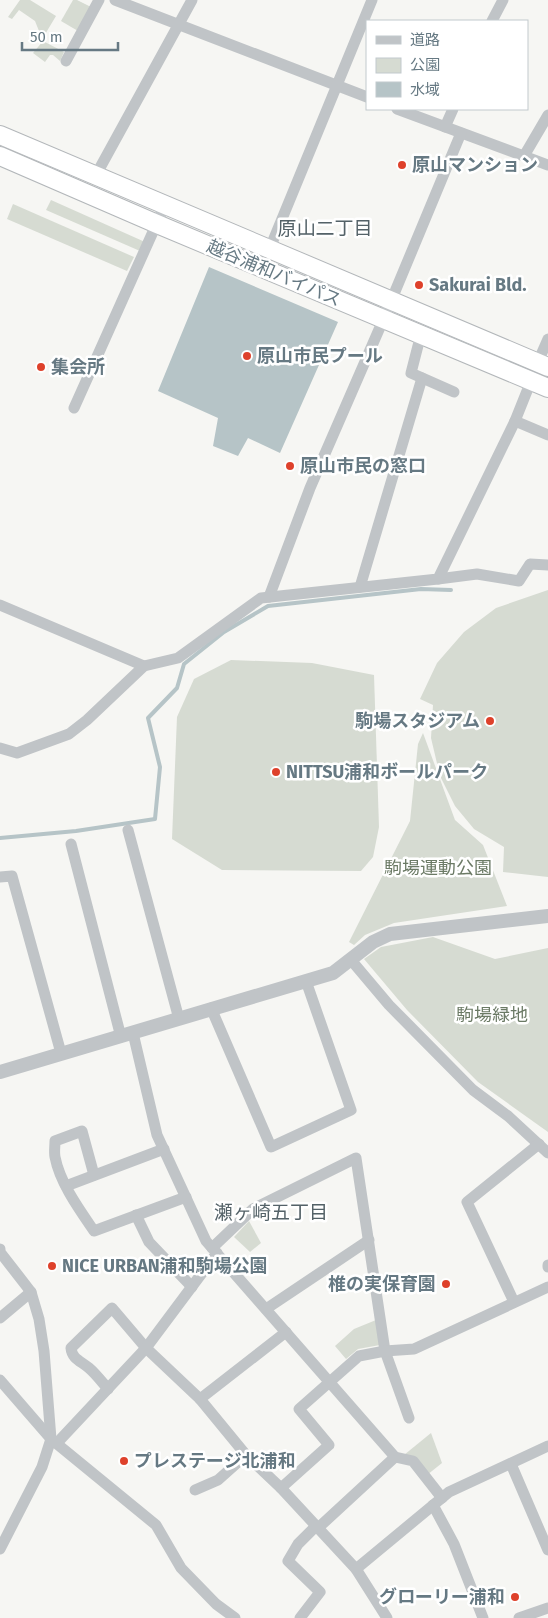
<svg xmlns="http://www.w3.org/2000/svg" width="548" height="1618" viewBox="0 0 548 1618" font-family="'Fira Sans','Noto Sans JP',sans-serif">
	<style>
		.green { fill: #d6dbd2 }
		.water { fill: #b6c4c7 }
		.lines { fill: none; stroke-linecap: round; stroke-linejoin: round }
		.stream { stroke: #b6c4c7; stroke-width: 4 }
		.trunk-casing { stroke: #b3b7ba; stroke-width: 20 }
		.minor { stroke: #c0c4c7; stroke-width: 11 }
		.tertiary { stroke: #c0c4c7; stroke-width: 14 }
		.trunk { stroke: #fff; stroke-width: 18 }
		.poi-dot { fill: #de412b; stroke: #fff; stroke-width: 2 }
		.labels { text-anchor: middle; stroke-width: 5; stroke-linejoin: round; paint-order: stroke }
		.poi-label { font-size: 18px; font-weight: bold; fill: #667983; stroke: #fff; text-anchor: start }
		.street-label { font-size: 18px; fill: #667983; stroke: #fff }
		.park-label { font-size: 18px; fill: #6b7a65; stroke: #fff }
		.neighbourhood-label { font-size: 19px; fill: #546268; stroke: #fff }
	</style>
	<rect width="100%" height="100%" fill="#f6f6f3"/>
	<!-- green -->
	<g class="green">
		<path d="M 20,0 L 30,0 L 56,16 L 44,36 L 39,31 L 35,21 L 19,10 L 12,19 L 8,17 Z"/>
		<path d="M 73,0 L 77,0 L 91,7 L 78,31 L 61,21 Z"/>
		<path d="M 43,41 L 64,52 L 60,61 L 53,55 L 50,55 L 45,62 L 33,53 Z"/>
		<path d="M 51,200 L 145,242 L 140,251 L 46,210 Z"/>
		<path d="M 13,204 L 134,257 L 127,271 L 7,219 Z"/>
		<path d="M 548,590 L 548,877 L 503,872 L 504,847 L 474,829 L 455,806 L 440,776 L 431,738 L 433,705 L 420,699 L 437,663 L 464,632 L 496,608 Z"/>
		<path d="M 231,660 L 312,663 L 374,675 L 379,827 L 373,857 L 361,871 L 222,870 L 172,839 L 177,717 L 194,679 Z"/>
		<path d="M 423,733 L 455,820 L 483,845 L 507,906 L 394,923 L 365,935 L 354,945 L 349,942 L 410,821 L 418,744 Z"/>
		<path d="M 433,937 L 495,959 L 548,948 L 548,1132 L 478,1082 L 407,1010 L 364,959 L 381,947 Z"/>
		<path d="M 249,1221 L 261,1243 L 250,1252 L 234,1237 Z"/>
		<path d="M 376,1320 L 380,1345 L 358,1349 L 346,1359 L 335,1346 L 354,1329 Z"/>
		<path d="M 431,1433 L 442,1463 L 427,1475 L 404,1455 Z"/>
	</g>
	<!-- water -->
	<path class="water" d="M 209,267 L 338,322 L 280,453 L 248,438 L 238,456 L 213,446 L 218,418 L 158,391 Z"/>
	<g class="lines">
		<!-- stream -->
		<path class="stream" d="M 0,838 L 76,831 L 155,819 L 160,767 L 148,718 L 177,688 L 184,664 L 224,632 L 268,606 L 421,589 L 451,590"/>
		<!-- trunk casing -->
		<g class="trunk-casing">
			<g id="trunk">
				<path d="M 0,135 L 548,367"/>
				<path d="M 0,156 L 157,224 L 548,388"/>
			</g>
		</g>
		<!-- minor -->
		<g class="minor">
			<path d="M 115,0 L 367,97"/>
			<path d="M 492,21 L 503,0"/>
			<path d="M 66,61 L 99,0"/>
			<path d="M 397,109 L 548,165"/>
			<path d="M 445,127 L 453,109"/>
			<path d="M 524,156 L 548,115"/>
			<path d="M 96,175 L 192,0"/>
			<path d="M 270,248 L 372,0"/>
			<path d="M 421,334 L 411,373 L 454,392"/>
			<path d="M 538,362 L 548,339"/>
			<path d="M 74,408 L 165,205"/>
			<path d="M 515,421 L 548,435"/>
			<path d="M 438,579 L 477,574 L 519,581 L 530,564 L 548,565"/>
			<path d="M 360,587 L 422,378"/>
			<path d="M 269,597 L 310,488 L 384,318 L 461,133"/>
			<path d="M 0,605 L 144,666"/>
			<path d="M 0,748 L 17,753 L 69,734 L 87,720 L 144,666 L 178,658 L 261,598 L 438,579 L 515,421 L 531,381"/>
			<path d="M 128,830 L 179,1019"/>
			<path d="M 71,844 L 121,1037"/>
			<path d="M 0,877 L 12,876 L 61,1053"/>
			<path d="M 351,960 L 389,1005 L 473,1090 L 508,1116 L 548,1153"/>
			<path d="M 211,1008 L 271,1147 L 351,1110 L 306,981"/>
			<path d="M 133,1033 L 157,1135 L 206,1241 L 395,1457 L 413,1461 L 442,1498"/>
			<path d="M 94,1175 L 82,1131 L 55,1141 C 55,1146 54,1152 55,1157 C 60,1183 79,1209 94,1231 L 186,1197"/>
			<path d="M 66,1186 L 164,1149"/>
			<path d="M 136,1215 L 149,1242 L 192,1287"/>
			<path d="M 212,1248 L 253,1209 L 356,1158 L 385,1351 L 409,1418"/>
			<path d="M 0,1249 L 0,1252 L 31,1292 L 39,1319 L 44,1351 L 51,1439 L 42,1467 L 0,1549"/>
			<path d="M 548,1265 L 548,1267"/>
			<path d="M 514,1302 L 467,1202 L 539,1144"/>
			<path d="M 266,1309 L 369,1240"/>
			<path d="M 0,1318 L 31,1292"/>
			<path d="M 0,1380 L 51,1439 L 156,1525 L 181,1568 L 216,1604 L 235,1618"/>
			<path d="M 108,1389 C 102,1382 96,1374 89,1368 C 81,1361 72,1359 71,1348 L 112,1308 L 146,1348 L 200,1399 L 246,1455 L 281,1488 L 356,1569 L 387,1618"/>
			<path d="M 200,1399 L 286,1332"/>
			<path d="M 57,1443 L 146,1348 L 217,1253"/>
			<path d="M 511,1464 L 548,1550"/>
			<path d="M 281,1488 L 329,1445 L 299,1409 L 359,1356 L 385,1351 L 414,1349 L 548,1287"/>
			<path d="M 195,1490 L 218,1480 L 246,1455"/>
			<path d="M 433,1505 L 454,1544 L 483,1618"/>
			<path d="M 318,1528 L 395,1457"/>
			<path d="M 356,1569 L 449,1492 L 548,1446"/>
			<path d="M 300,1618 L 320,1592 L 288,1561 L 298,1544 L 316,1526"/>
			<path d="M 519,1618 L 548,1608"/>
		</g>
		<!-- tertiary -->
		<path class="tertiary" d="M 0,1072 L 333,973 L 373,942 L 390,934 L 548,916"/>
		<!-- trunk -->
		<use href="#trunk" class="trunk"/>
	</g>
	<!-- markers -->
	<g class="poi-dot">
		<circle cx="402" cy="165" r="5"/>
		<circle cx="419" cy="285" r="5"/>
		<circle cx="247" cy="356" r="5"/>
		<circle cx="41" cy="367" r="5"/>
		<circle cx="290" cy="466" r="5"/>
		<circle cx="490" cy="721" r="5"/>
		<circle cx="276" cy="772" r="5"/>
		<circle cx="52" cy="1266" r="5"/>
		<circle cx="446" cy="1284" r="5"/>
		<circle cx="124" cy="1461" r="5"/>
		<circle cx="515" cy="1597" r="5"/>
	</g>
	<g class="labels">
		<!-- poi labels -->
		<g class="poi-label">
			<text x="412" y="171">原山マンション</text>
			<text x="429" y="291">Sakurai Bld.</text>
			<text x="257" y="362">原山市民プール</text>
			<text x="51" y="373">集会所</text>
			<text x="300" y="472">原山市民の窓口</text>
			<text x="480" y="727" text-anchor="end">駒場スタジアム</text>
			<text x="286" y="778">NITTSU浦和ボールパーク</text>
			<text x="62" y="1272">NICE URBAN浦和駒場公園</text>
			<text x="436" y="1290" text-anchor="end">椎の実保育園</text>
			<text x="134" y="1467">プレステージ北浦和</text>
			<text x="505" y="1603" text-anchor="end">グローリー浦和</text>
		</g>
		<!-- street labels -->
		<g class="street-label">
			<text transform="translate(274 273) rotate(23)" y="6">越谷浦和バイパス</text>
		</g>
		<!-- park labels -->
		<g class="park-label">
			<text x="438" y="874">駒場運動公園</text>
			<text x="492" y="1021">駒場緑地</text>
		</g>
		<!-- neighbourhood labels -->
		<g class="neighbourhood-label">
			<text x="325" y="235">原山二丁目</text>
			<text x="271" y="1219">瀬ヶ崎五丁目</text>
		</g>
	</g>
	<!-- legend -->
	<rect x="366" y="20" width="162" height="90" fill="#ffffff" stroke="#c2c9cd"/>
	<rect x="376" y="36" width="25" height="8" fill="#c0c4c7" stroke="#c2c9cd"/>
	<text x="410" y="45" font-size="15" fill="#667983">道路</text>
	<rect x="376" y="58" width="25" height="15" fill="#d6dbd2" stroke="#c2c9cd"/>
	<text x="410" y="70" font-size="15" fill="#667983">公園</text>
	<rect x="376" y="82" width="25" height="15" fill="#b6c4c7" stroke="#c2c9cd"/>
	<text x="410" y="95" font-size="15" fill="#667983">水域</text>
	<!-- scale -->
	<path d="M22 42v8h96v-8" fill="none" stroke="#667983" stroke-width="2.5"/>
	<text x="30" y="42" font-size="15" fill="#667983" stroke="#ffffff" stroke-width="4" paint-order="stroke">50 m</text>
</svg>
